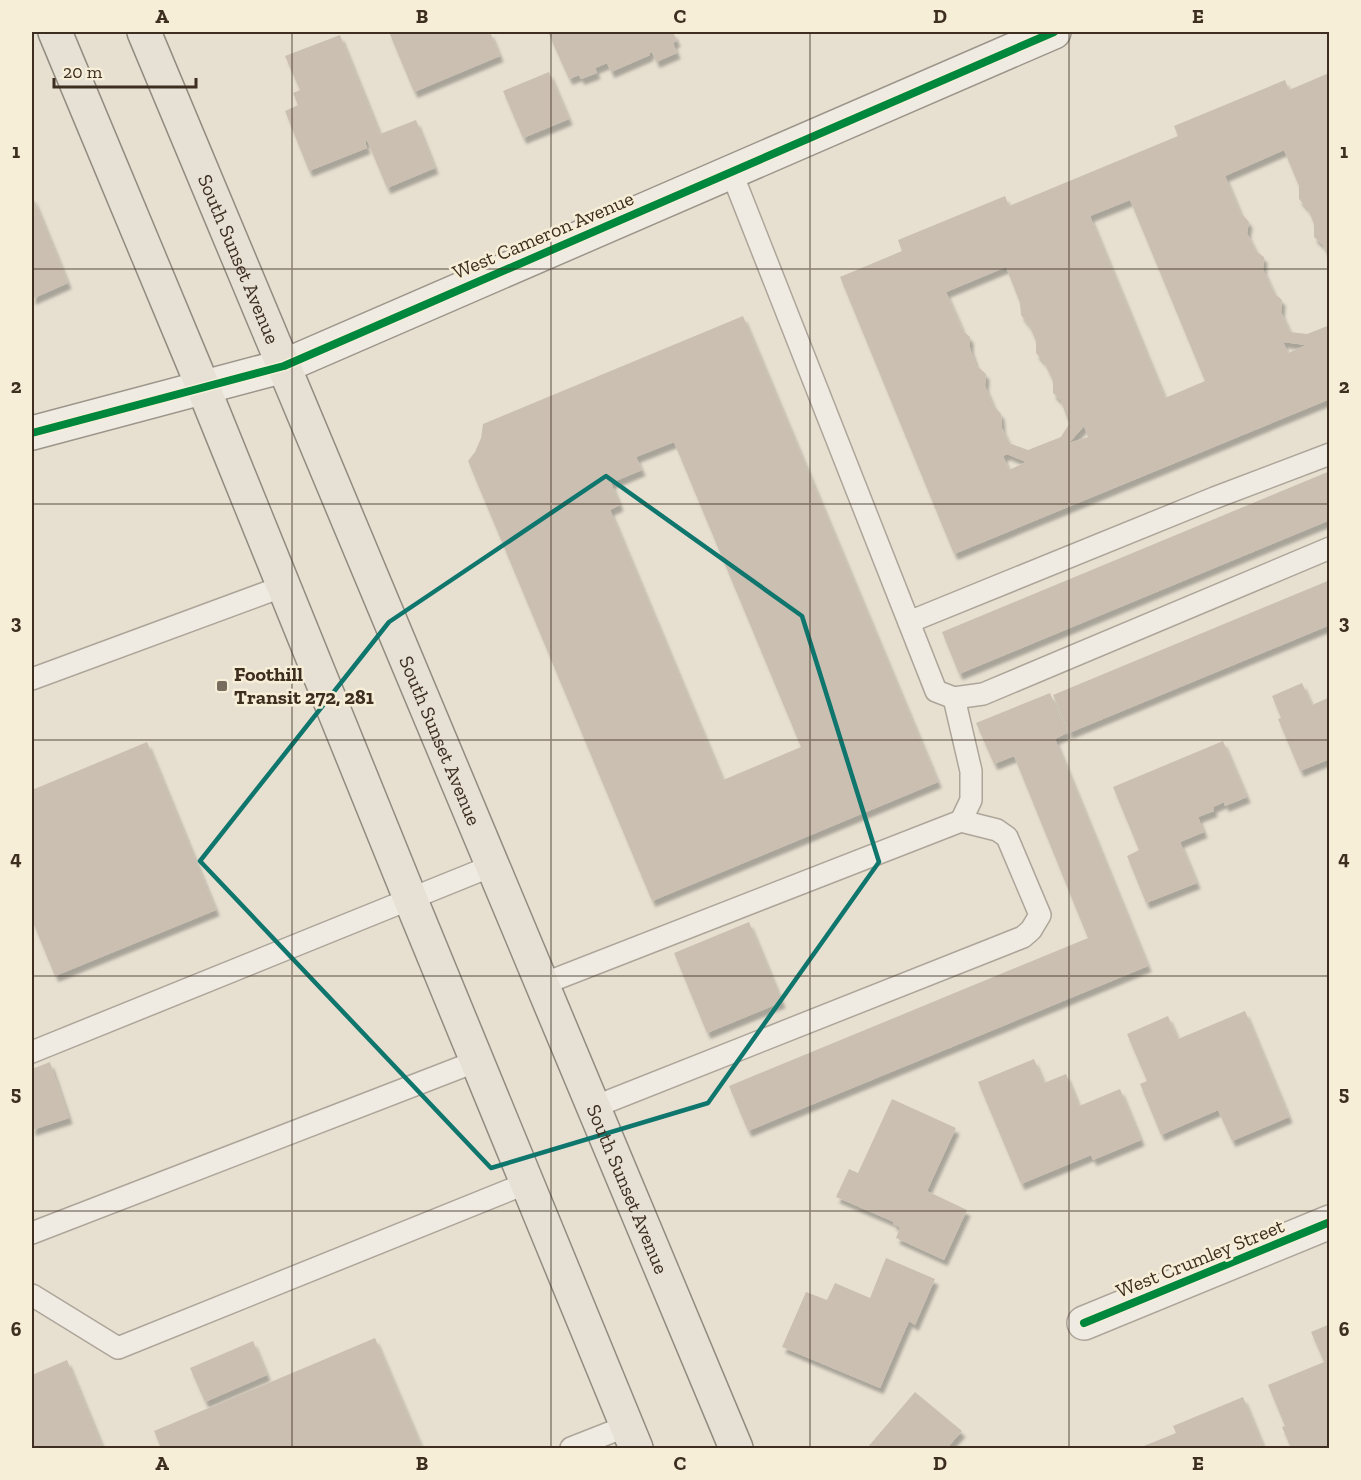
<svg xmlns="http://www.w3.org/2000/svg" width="1361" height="1480" viewBox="0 0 1361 1480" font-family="'Zilla Slab',serif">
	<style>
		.building { fill: #cbbfb2; fill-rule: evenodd; filter: url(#shadow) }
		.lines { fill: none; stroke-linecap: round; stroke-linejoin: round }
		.lane-casing { stroke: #ada599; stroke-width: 24 }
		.street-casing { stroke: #ada599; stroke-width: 36 }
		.secondary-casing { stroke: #9c958a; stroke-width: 36 }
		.primary-casing { stroke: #928b80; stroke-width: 36 }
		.lane { stroke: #efebe3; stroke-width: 21 }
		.street { stroke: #efebe3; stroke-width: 33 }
		.secondary { stroke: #efebe3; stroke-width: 33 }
		.primary { stroke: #e6e1d4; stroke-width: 33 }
		.cycleway-casing { stroke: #f7eed8; stroke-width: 11 }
		.cycleway { stroke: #00873e; stroke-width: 8 }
		.marked { fill: none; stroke: #0f766e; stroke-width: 4.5; stroke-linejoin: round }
		.grid { fill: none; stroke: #3d2e20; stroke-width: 1.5; stroke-opacity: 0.55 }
		.poi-dot { fill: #786c5e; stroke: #f7eed8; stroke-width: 2 }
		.labels { text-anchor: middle; stroke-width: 5; stroke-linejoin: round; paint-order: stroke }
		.street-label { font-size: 20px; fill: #3d2e20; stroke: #f7eed8 }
		.poi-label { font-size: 20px; font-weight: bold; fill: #3d2e20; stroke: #f7eed8; text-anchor: start }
		.neatline { fill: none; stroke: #3d2e20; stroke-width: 2 }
		.grid-label { font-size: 20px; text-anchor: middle; font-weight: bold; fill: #3d2e20 }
	</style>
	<defs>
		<filter id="shadow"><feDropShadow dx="3.5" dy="6" stdDeviation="1.5" flood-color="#0004"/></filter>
	</defs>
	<rect width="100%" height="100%" fill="#e7e0d1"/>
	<!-- building -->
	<g class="building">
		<path d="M 389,32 L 490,32 L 500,56 L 414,92 Z"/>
		<path d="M 548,32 L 673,32 L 677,41 L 673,43 L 677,53 L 656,62 L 652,52 L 649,53 L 650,55 L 611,72 L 607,63 L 595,68 L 597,73 L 581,79 L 579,75 L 569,79 Z"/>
		<path d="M 340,35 L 380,134 L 416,120 L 435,168 L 387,188 L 367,140 L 365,142 L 367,148 L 309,171 L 285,111 L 298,105 L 293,93 L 300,90 L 285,56 Z"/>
		<path d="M 549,72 L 569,119 L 523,138 L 503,91 Z"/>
		<path d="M 1329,73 L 1329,260 L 1323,245 L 1314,237 L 1314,224 L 1308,209 L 1299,199 L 1299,186 L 1284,150 L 1225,176 L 1240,212 L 1249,222 L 1247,233 L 1256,251 L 1264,257 L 1263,269 L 1274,293 L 1282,300 L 1281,312 L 1290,332 L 1307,334 L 1330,325 L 1330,399 L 954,554 L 840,277 L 902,251 L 898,240 L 1005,196 L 1009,206 L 1178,136 L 1174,126 L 1285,80 L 1289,90 ZM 1130,200 L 1205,381 L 1165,398 L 1090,216 ZM 1006,267 L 1020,303 L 1021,315 L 1029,325 L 1036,341 L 1036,353 L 1044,362 L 1053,381 L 1053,393 L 1061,401 L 1069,424 L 1061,437 L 1028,450 L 1009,443 L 1002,428 L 1001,414 L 993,405 L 985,386 L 986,374 L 976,365 L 970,348 L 970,337 L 963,331 L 946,292 ZM 1283,342 L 1306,345 L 1288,353 ZM 1084,426 L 1088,437 L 1069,443 ZM 1007,454 L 1026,462 L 1009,470 L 1003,456 Z"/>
		<path d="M 32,195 L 68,283 L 32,299 Z"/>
		<path d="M 743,316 L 938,782 L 652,901 L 468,461 L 475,452 L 481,438 L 483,424 ZM 674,442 L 801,747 L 723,780 L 610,510 L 620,505 L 611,483 L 642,470 L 636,457 Z"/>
		<path d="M 1330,471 L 1330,520 L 959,674 L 942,632 Z"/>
		<path d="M 1330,580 L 1330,625 L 1069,733 L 1053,695 Z"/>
		<path d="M 1302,683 L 1312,705 L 1330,697 L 1330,759 L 1300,771 L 1278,719 L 1281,718 L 1272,696 Z"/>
		<path d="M 1050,693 L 1067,733 L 1055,739 L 1148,966 L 748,1131 L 729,1086 L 1088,938 L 1014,756 L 994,764 L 976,723 Z"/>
		<path d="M 1223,741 L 1247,797 L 1225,806 L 1224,802 L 1213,807 L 1214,811 L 1198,817 L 1204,832 L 1180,842 L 1197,883 L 1146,903 L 1127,856 L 1139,850 L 1113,787 Z"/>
		<path d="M 147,742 L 216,910 L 55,976 L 32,920 L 32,790 Z"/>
		<path d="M 749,922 L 782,1002 L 707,1033 L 674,953 Z"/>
		<path d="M 1245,1011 L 1289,1117 L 1232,1141 L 1218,1110 L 1161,1135 L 1140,1084 L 1147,1081 L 1127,1034 L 1168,1016 L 1178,1039 Z"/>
		<path d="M 1034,1059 L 1044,1083 L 1066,1074 L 1079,1106 L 1120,1089 L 1141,1140 L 1093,1160 L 1091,1155 L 1021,1184 L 978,1082 Z"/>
		<path d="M 50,1062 L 69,1118 L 32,1130 L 32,1069 Z"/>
		<path d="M 892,1099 L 956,1128 L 927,1191 L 967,1210 L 944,1260 L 896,1238 L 900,1227 L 893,1224 L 894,1222 L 836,1197 L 849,1169 L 858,1173 Z"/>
		<path d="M 886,1258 L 935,1279 L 915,1325 L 909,1321 L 880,1388 L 782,1347 L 806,1292 L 827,1300 L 835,1283 L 870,1298 Z"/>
		<path d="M 1330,1324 L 1330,1448 L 1291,1448 L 1282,1427 L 1285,1426 L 1268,1385 L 1324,1362 L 1311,1332 Z"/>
		<path d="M 375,1338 L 422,1448 L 161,1448 L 154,1431 Z"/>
		<path d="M 253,1341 L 267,1375 L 205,1402 L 190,1368 Z"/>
		<path d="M 67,1360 L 103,1448 L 32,1448 L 32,1375 Z"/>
		<path d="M 915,1392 L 962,1431 L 947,1448 L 867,1448 Z"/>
		<path d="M 1243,1397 L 1264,1448 L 1139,1448 L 1176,1433 L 1173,1426 Z"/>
	</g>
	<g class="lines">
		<!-- lane casing -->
		<g class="lane-casing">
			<g id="lane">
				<path d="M 731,171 L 936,691 L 954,698 L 983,694 L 1330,548"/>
				<path d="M 909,622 L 1214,498 L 1330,454"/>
				<path d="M 32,679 L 284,586"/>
				<path d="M 543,984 L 961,821 L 971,800 L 971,771 L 954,698"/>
				<path d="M 32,1052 L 494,865"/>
				<path d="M 594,1107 L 1023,937 L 1031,930 L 1040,915 L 1007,837 L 997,830 L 961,821"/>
				<path d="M 32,1233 L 477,1061"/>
				<path d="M 32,1295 L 118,1348 L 527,1183"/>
				<path d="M 571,1448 L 627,1426"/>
			</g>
		</g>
		<!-- street casing -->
		<g class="street-casing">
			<path id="street" d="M 1084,1323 L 1330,1222"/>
		</g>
		<!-- secondary casing -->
		<g class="secondary-casing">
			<path id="secondary" d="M 32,433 L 284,366 L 1054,32"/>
		</g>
		<!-- primary casing -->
		<g class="primary-casing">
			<g id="primary">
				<path d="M 55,32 L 203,387 L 410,898 L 636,1448"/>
				<path id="s1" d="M 144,32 L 736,1448"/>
			</g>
		</g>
		<!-- lane -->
		<use href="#lane" class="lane"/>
		<!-- street -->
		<use href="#street" class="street"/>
		<!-- secondary -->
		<use href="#secondary" class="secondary"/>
		<!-- primary -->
		<use href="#primary" class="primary"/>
		<!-- cycleway casing -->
		<g class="cycleway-casing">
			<g id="cycleway">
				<path d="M 32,433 L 284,366 L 1054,32"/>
				<path d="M 1084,1323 L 1330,1222"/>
			</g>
		</g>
		<!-- cycleway -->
		<use href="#cycleway" class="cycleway"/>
	</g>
	<!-- marked area -->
	<path class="marked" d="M 606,476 L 802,616 L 879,862 L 708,1103 L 491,1168 L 200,861 L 389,622 Z"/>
	<!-- grid -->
	<path class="grid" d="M 292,32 L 292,1448M 551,32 L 551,1448M 810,32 L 810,1448M 1069,32 L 1069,1448M 32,269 L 1330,269M 32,504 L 1330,504M 32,740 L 1330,740M 32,976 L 1330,976M 32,1211 L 1330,1211"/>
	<!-- markers -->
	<rect class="poi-dot" x="216" y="680" width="12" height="12" rx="3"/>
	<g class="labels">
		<!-- street labels -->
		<g class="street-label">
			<text transform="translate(543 235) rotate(-23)" y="7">West Cameron Avenue</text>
			<text dy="7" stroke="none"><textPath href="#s1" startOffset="246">South Sunset Avenue</textPath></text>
			<text dy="7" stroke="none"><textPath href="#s1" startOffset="768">South Sunset Avenue</textPath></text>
			<text dy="7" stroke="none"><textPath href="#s1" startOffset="1254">South Sunset Avenue</textPath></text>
			<text transform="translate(1200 1258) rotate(-22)" y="7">West Crumley Street</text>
		</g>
		<!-- poi labels -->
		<g class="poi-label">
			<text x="234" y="681">Foothill<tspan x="234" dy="23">Transit 272, 281</tspan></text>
		</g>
	</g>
	<!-- border -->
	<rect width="1361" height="1480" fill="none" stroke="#f7eed8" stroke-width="66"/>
	<!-- scale -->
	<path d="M54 78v9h142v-9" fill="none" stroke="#3d2e20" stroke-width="3"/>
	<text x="63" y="78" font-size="18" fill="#3d2e20" stroke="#f7eed8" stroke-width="4.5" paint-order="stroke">20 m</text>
	<rect x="33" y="33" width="1295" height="1414" class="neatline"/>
	<g class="grid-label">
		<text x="162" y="23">A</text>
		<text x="422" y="23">B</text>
		<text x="680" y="23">C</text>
		<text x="940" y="23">D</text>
		<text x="1198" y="23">E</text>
		<text x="16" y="158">1</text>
		<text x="1344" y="158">1</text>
		<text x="16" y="393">2</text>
		<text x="1344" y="393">2</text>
		<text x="16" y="629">3</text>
		<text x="1344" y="629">3</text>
		<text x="16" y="865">4</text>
		<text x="1344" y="865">4</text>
		<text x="16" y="1100">5</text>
		<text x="1344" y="1100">5</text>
		<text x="16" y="1336">6</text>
		<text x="1344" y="1336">6</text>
		<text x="162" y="1470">A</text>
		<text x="422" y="1470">B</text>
		<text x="680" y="1470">C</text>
		<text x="940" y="1470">D</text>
		<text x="1198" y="1470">E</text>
	</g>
</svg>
